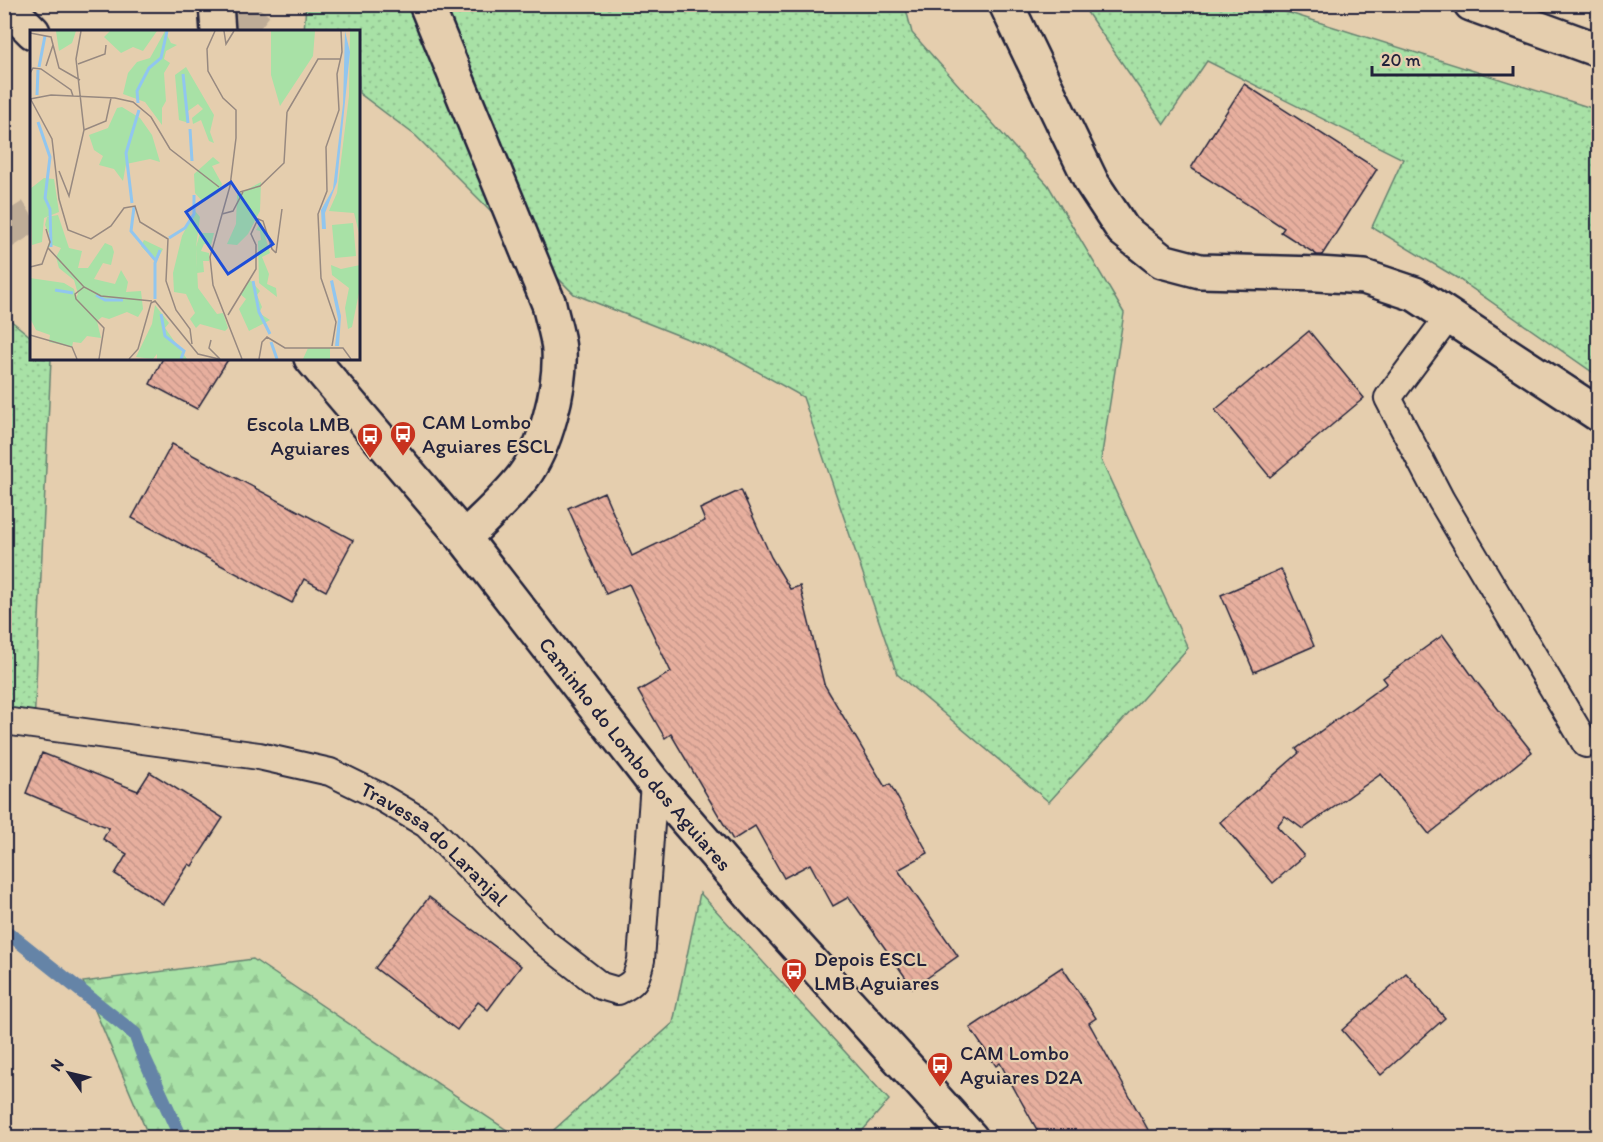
<svg xmlns="http://www.w3.org/2000/svg" width="1603" height="1142" viewBox="0 0 1603 1142" font-family="Itim,sans-serif">
	<style>
		.grass { fill: url(#grass-dots); stroke: #658270; stroke-width: 1.5 }
		.forest { fill: url(#forest-firs); stroke: #658270; stroke-width: 1.5 }
		.lines { fill: none; stroke-linecap: round; stroke-linejoin: round }
		.stream { stroke: #6584a7; stroke-width: 14 }
		.building { fill: url(#building-back-hatch); stroke: #22223b; stroke-width: 1.5 }
		.secondary-tunnel { stroke: #beac97; stroke-width: 33; stroke-dasharray: 33 16; stroke-linecap: butt }
		.service-casing { stroke: #22223b; stroke-width: 30 }
		.minor-casing { stroke: #22223b; stroke-width: 38 }
		.secondary-casing { stroke: #22223b; stroke-width: 38 }
		.service { stroke: #e5ceae; stroke-width: 26 }
		.minor { stroke: #e5ceae; stroke-width: 33 }
		.secondary { stroke: #e5ceae; stroke-width: 33 }
		.labels { text-anchor: middle; stroke-width: 4.5; stroke-linejoin: round; paint-order: stroke }
		.poi-label { font-size: 21px; fill: #22223b; stroke: #e5ceae; text-anchor: start }
		.street-label { font-size: 21px; fill: #22223b; stroke: #e5ceae }
		.inset-river { fill: none; stroke: #91c6ef; stroke-width: 3 }
		.inset-road { fill: none; stroke: #978980; stroke-width: 1.5 }
		.view { fill: #1d4ed8; fill-opacity: 0.15; stroke: #1d4ed8; stroke-width: 3 }
		.inset-edge { fill: none; stroke: #22223b; stroke-width: 3 }
	</style>
	<defs>
		<pattern id="grass-dots" width="8" height="8" patternUnits="userSpaceOnUse" patternTransform="scale(1.5)"><rect width="8" height="8" fill="#a8e1a6"/><path d="M2 2h.1M6 6h.1" fill="none" stroke="#90c190" stroke-width="1.8" stroke-linecap="round"/></pattern>
		<pattern id="forest-firs" width="22" height="20" patternUnits="userSpaceOnUse" patternTransform="scale(1.5)"><rect width="22" height="20" fill="#a8e1a6"/><path d="M5 1l3.5 6h-7zM16 11l3.5 6h-7z" fill="#90c190"/></pattern>
		<pattern id="building-back-hatch" width="6" height="6" patternUnits="userSpaceOnUse" patternTransform="scale(1.5)"><rect width="6" height="6" fill="#e7af9e"/><path d="M-1 5l2 2M0 0l6 6M5-1l2 2" fill="none" stroke="#c69689"/></pattern>
	</defs>
	<rect width="100%" height="100%" fill="#e5ceae"/>
	<filter id="ink" filterUnits="userSpaceOnUse"><feTurbulence type="fractalNoise" baseFrequency=".0167" numOctaves="2"/><feDisplacementMap in="SourceGraphic" scale="12" xChannelSelector="R" yChannelSelector="G"/><feConvolveMatrix kernelMatrix="1 2 1 2 8 2 1 2 1" color-interpolation-filters="sRGB"/></filter>
	<g filter="url(#ink)">
		<!-- grass -->
		<g class="grass">
			<path d="M 306,4 L 905,5 L 912,33 L 1048,185 L 1124,313 L 1101,460 L 1188,648 L 1049,802 L 897,674 L 803,397 L 728,355 L 574,294 L 416,136 L 359,93 L 358,32 L 304,32 Z"/>
			<path d="M 1082,5 L 1264,5 L 1598,110 L 1598,376 L 1457,278 L 1372,227 L 1403,159 L 1207,61 L 1164,124 Z"/>
			<path d="M 4,315 L 31,337 L 32,358 L 51,359 L 34,726 L 5,721 Z"/>
			<path d="M 700,893 L 889,1100 L 857,1137 L 546,1137 L 673,1023 Z"/>
		</g>
		<!-- forest -->
		<path class="forest" d="M 253,959 L 517,1137 L 149,1137 L 83,982 Z"/>
		<g class="lines">
			<!-- stream -->
			<path class="stream" d="M 4,932 L 16,939 L 135,1034 L 142,1053 L 181,1138"/>
		</g>
		<!-- building -->
		<g class="building">
			<path d="M 1244,84 L 1377,169 L 1322,255 L 1317,255 L 1281,232 L 1284,228 L 1191,168 Z"/>
			<path d="M 1309,331 L 1364,398 L 1270,477 L 1215,410 Z"/>
			<path d="M 163,358 L 229,358 L 197,409 L 150,384 Z"/>
			<path d="M 172,444 L 353,540 L 326,591 L 304,579 L 292,603 L 132,518 Z"/>
			<path d="M 741,490 L 771,557 L 790,589 L 800,586 L 824,684 L 885,787 L 890,784 L 928,853 L 898,870 L 958,956 L 913,988 L 849,897 L 833,906 L 810,864 L 784,878 L 755,826 L 733,840 L 671,734 L 665,738 L 638,691 L 671,672 L 629,584 L 606,594 L 568,508 L 604,492 L 632,556 L 705,521 L 700,509 Z"/>
			<path d="M 1281,569 L 1314,646 L 1254,672 L 1221,595 Z"/>
			<path d="M 1443,635 L 1476,681 L 1532,752 L 1429,834 L 1381,774 L 1303,829 L 1285,816 L 1277,826 L 1304,856 L 1273,883 L 1220,822 L 1299,753 L 1296,749 L 1387,683 L 1383,678 Z"/>
			<path d="M 42,753 L 138,791 L 150,772 L 223,818 L 192,866 L 189,864 L 163,904 L 115,874 L 127,854 L 103,839 L 109,828 L 26,793 Z"/>
			<path d="M 429,897 L 521,966 L 488,1010 L 478,1002 L 457,1030 L 375,968 Z"/>
			<path d="M 1062,967 L 1096,1018 L 1089,1023 L 1152,1137 L 1041,1137 L 1000,1063 L 996,1066 L 970,1028 Z"/>
			<path d="M 1406,973 L 1445,1018 L 1381,1075 L 1342,1030 Z"/>
		</g>
		<g class="lines">
			<!-- secondary-tunnel -->
			<g class="secondary-tunnel">
				<path d="M 236,32 L 258,4"/>
				<path d="M 4,233 L 32,215"/>
			</g>
			<!-- service casing -->
			<g class="service-casing">
				<g id="service">
					<path d="M 1449,316 L 1388,398 L 1441,500 L 1586,744"/>
					<path id="s1" d="M 4,721 L 259,756 L 330,772 L 377,795 L 426,824 L 543,941 L 601,986 L 618,991 C 636,983 636,979 641,960 L 654,783"/>
				</g>
			</g>
			<!-- minor casing -->
			<g class="minor-casing">
				<g id="minor">
					<path d="M 5,4 L 33,32"/>
					<path d="M 216,4 L 218,32"/>
					<path d="M 1006,4 L 1092,183 L 1123,230 L 1162,261 L 1200,271 L 1318,274 L 1364,277 L 1415,294 L 1598,414"/>
					<path d="M 1471,4 L 1598,50"/>
					<path id="s2" d="M 311,358 L 464,538 L 654,783 L 754,899 L 971,1138"/>
				</g>
			</g>
			<!-- secondary casing -->
			<g class="secondary-casing">
				<path id="secondary" d="M 426,4 L 549,304 C 552,319 558,335 559,350 C 561,387 546,447 523,477 C 506,499 484,518 464,538"/>
			</g>
			<!-- service -->
			<use href="#service" class="service"/>
			<!-- minor -->
			<use href="#minor" class="minor"/>
			<!-- secondary -->
			<use href="#secondary" class="secondary"/>
		</g>
	</g>
	<!-- icons -->
	<defs>
		<g id="bus-pin" transform="scale(1.35)"><path d="M0 17L-7.5 6A9.5 9.5 0 1 1 7.5 6Z" fill="#c8321e" stroke="#e5ceae"/><path d="M-5-6H5V4H4V6H2V4H-2V6H-4V4H-5ZM-3.5-4V0h7V-4ZM-3.5 1.2v1.5H-2V1.2ZM2 1.2v1.5H3.5V1.2Z" fill="#fff"/></g>
	</defs>
	<g fill-rule="evenodd">
		<use href="#bus-pin" x="403" y="434"/>
		<use href="#bus-pin" x="370" y="436"/>
		<use href="#bus-pin" x="794" y="971"/>
		<use href="#bus-pin" x="940" y="1065"/>
	</g>
	<g class="labels">
		<!-- poi labels -->
		<g class="poi-label">
			<text x="422" y="429">CAM Lombo<tspan x="422" dy="24">Aguiares ESCL</tspan></text>
			<text x="350" y="431" text-anchor="end">Escola LMB<tspan x="350" dy="24">Aguiares</tspan></text>
			<text x="814" y="966">Depois ESCL<tspan x="814" dy="24">LMB Aguiares</tspan></text>
			<text x="960" y="1060">CAM Lombo<tspan x="960" dy="24">Aguiares D2A</tspan></text>
		</g>
		<!-- street labels -->
		<g class="street-label">
			<text dy="7" stroke="none"><textPath href="#s2" startOffset="512">Caminho do Lombo dos Aguiares</textPath></text>
			<text dy="7" stroke="none"><textPath href="#s1" startOffset="458">Travessa do Laranjal</textPath></text>
		</g>
	</g>
	<!-- overview -->
	<g transform="translate(30 30)">
		<rect width="330" height="330" fill="#e5ceae"/>
		<path d="M 183,127 L 190,133 L 182,136 L 192,154 L 188,163 L 173,172 L 165,163 L 164,144 ZM 14,148 L 24,149 L 29,182 L 14,188 L 12,212 L 2,215 L 0,159 ZM 231,152 L 230,181 L 218,204 L 207,215 L 197,214 L 206,194 L 207,165 ZM 231,192 L 240,223 L 232,227 L 239,244 L 237,254 L 246,258 L 247,267 L 229,253 L 228,211 L 231,210 L 230,201 L 226,200 ZM 170,203 L 184,203 L 181,215 L 174,214 L 171,221 L 179,223 L 179,231 L 173,231 L 174,242 L 167,243 L 166,217 ZM 114,210 L 133,219 L 126,232 L 111,216 ZM 220,250 L 230,261 L 227,265 L 232,277 L 229,283 L 240,290 L 219,301 L 209,279 L 216,269 L 210,264 ZM 125,275 L 139,293 L 135,298 L 157,329 L 127,329 L 127,324 L 123,329 L 106,327 L 122,294 Z" fill="#a8e1a6"/>
		<path d="M 26,1 L 46,1 L 42,13 L 29,21 ZM 80,1 L 127,1 L 113,21 L 103,17 L 91,23 L 74,7 ZM 135,1 L 141,13 L 147,15 L 136,21 L 134,29 L 140,33 L 134,43 L 136,71 L 132,78 L 132,95 L 115,72 L 93,64 L 98,43 L 107,32 L 120,28 ZM 241,1 L 285,1 L 283,26 L 250,76 L 241,45 ZM 320,1 L 330,1 L 330,207 L 324,183 L 299,181 L 307,163 L 319,66 ZM 156,37 L 184,85 L 180,102 L 184,113 L 179,111 L 171,90 L 163,94 L 162,88 L 173,79 L 168,74 L 158,81 L 159,93 L 149,90 L 145,45 ZM 92,77 L 110,88 L 122,105 L 130,132 L 120,129 L 96,134 L 93,151 L 84,139 L 69,135 L 73,126 L 64,120 L 59,105 L 78,98 L 87,78 ZM 165,181 L 170,187 L 166,217 L 168,258 L 187,284 L 193,283 L 198,298 L 195,301 L 170,294 L 166,298 L 160,289 L 165,283 L 156,264 L 144,262 L 143,243 L 152,206 ZM 28,185 L 39,218 L 52,221 L 48,238 L 58,238 L 75,213 L 82,216 L 84,222 L 81,235 L 73,233 L 64,249 L 85,254 L 91,240 L 98,252 L 96,262 L 111,261 L 113,279 L 108,287 L 97,282 L 79,289 L 72,287 L 67,291 L 71,308 L 57,306 L 51,313 L 43,312 L 42,317 L 19,312 L 20,305 L 6,300 L 0,288 L 0,248 L 34,253 L 44,259 L 46,268 L 48,264 L 44,250 L 29,238 L 26,227 L 31,218 L 23,215 L 18,218 L 20,206 L 15,195 L 17,187 ZM 301,235 L 311,239 L 330,235 L 330,258 L 322,297 L 318,299 L 315,278 L 319,258 L 302,245 Z" fill="#a8e1a6"/>
		<path d="M 323,193 L 326,226 L 305,228 L 302,195 ZM 278,318 L 300,318 L 300,329 L 273,329 Z" fill="#a8e1a6"/>
		<path d="M 315,1 L 320,22 L 307,152 L 295,183 L 296,199 L 292,199 L 291,180 L 303,159 L 313,74 ZM 303,250 L 311,286 L 309,316 L 305,316 L 308,289 L 300,251 Z" fill="#91c6ef"/>
		<path class="inset-river" d="M 9,37 L 15,6M 153,44 L 158,93M 7,65 L 8,40M 108,73 L 107,61 L 119,38 L 131,28 L 137,1M 8,92 L 20,127 L 15,168 L 20,179 L 21,217M 160,99 L 162,131M 102,173 L 96,123 L 109,80M 104,177 L 101,201 L 126,231M 139,208 L 155,198 L 164,184 L 164,165M 223,251 L 229,282 L 240,304M 25,260 L 43,263M 66,265 L 75,270 L 93,270M 125,269 L 125,233 L 130,220M 131,284 L 135,306 L 154,321 L 151,329M 241,312 L 247,329"/>
		<path class="inset-road" d="M 185,1 L 177,19 L 178,41 L 193,68 L 206,80 L 206,108 L 200,156 L 180,227 L 183,255 L 212,329M 194,1 L 196,14 L 204,1M 0,3 L 21,7 L 29,38 L 50,50M 48,34 L 75,24 L 76,15M 16,36 L 23,15M 0,43 L 3,38 L 11,39 L 41,60 L 43,66M 0,68 L 22,109 L 29,169 L 38,200 L 61,209 L 81,196 L 94,178 L 105,176 L 110,192 L 138,209 L 136,251 L 146,280 L 160,299 L 162,314M 0,69 L 21,65 L 85,68 L 103,72 L 121,87 L 140,119 L 189,157M 257,82 L 288,29 L 310,29M 54,100 L 76,91 L 81,68M 29,141 L 39,166 L 54,100 L 46,29 L 51,1M 210,162 L 230,156 L 254,133 L 257,82M 192,184 L 203,181 L 213,162M 18,218 L 54,257 L 71,266 L 122,271M 246,223 L 252,179M 0,237 L 12,234 L 20,212 L 16,199M 54,257 L 45,264 L 46,269 L 74,298 L 69,329M 198,285 L 226,239 L 226,215 L 221,204 L 228,189 L 233,191 L 242,219 L 246,223M 0,305 L 42,317 L 47,329M 181,310 L 179,318 L 190,329M 302,316 L 306,292 L 291,248 L 288,184 L 297,161 L 296,117 L 309,80 L 307,44 L 312,22 L 311,1M 99,329 L 108,319 L 121,273 L 125,271 L 168,324 L 189,329M 229,329 L 232,312 L 237,307 L 255,318 L 313,318 L 321,329"/>
		<path class="view" d="M 201,152 L 243,214 L 198,244 L 156,182 Z"/>
		<rect width="330" height="330" class="inset-edge"/>
	</g>
	<!-- margin -->
	<rect width="1603" height="1142" fill="none" stroke="#e5ceae" stroke-width="24"/>
	<rect x="12" y="12" width="1579" height="1118" fill="none" stroke="#22223b" stroke-width="2" filter="url(#ink)"/>
	<!-- north arrow -->
	<g transform="translate(69 1073) rotate(304)" stroke="#e5ceae" stroke-width="4.5" paint-order="stroke">
	<path d="M0-4.5L10 22L0 15L-10 22Z" fill="#22223b"/>
	<text y="-9" font-size="16" font-weight="bold" text-anchor="middle" fill="#22223b">N</text>
	</g>
	<!-- scale -->
	<path d="M1372 66v9h141v-9" fill="none" stroke="#22223b" stroke-width="3"/>
	<text x="1381" y="66" font-size="18" fill="#22223b" stroke="#e5ceae" stroke-width="4.5" paint-order="stroke">20 m</text>
</svg>
